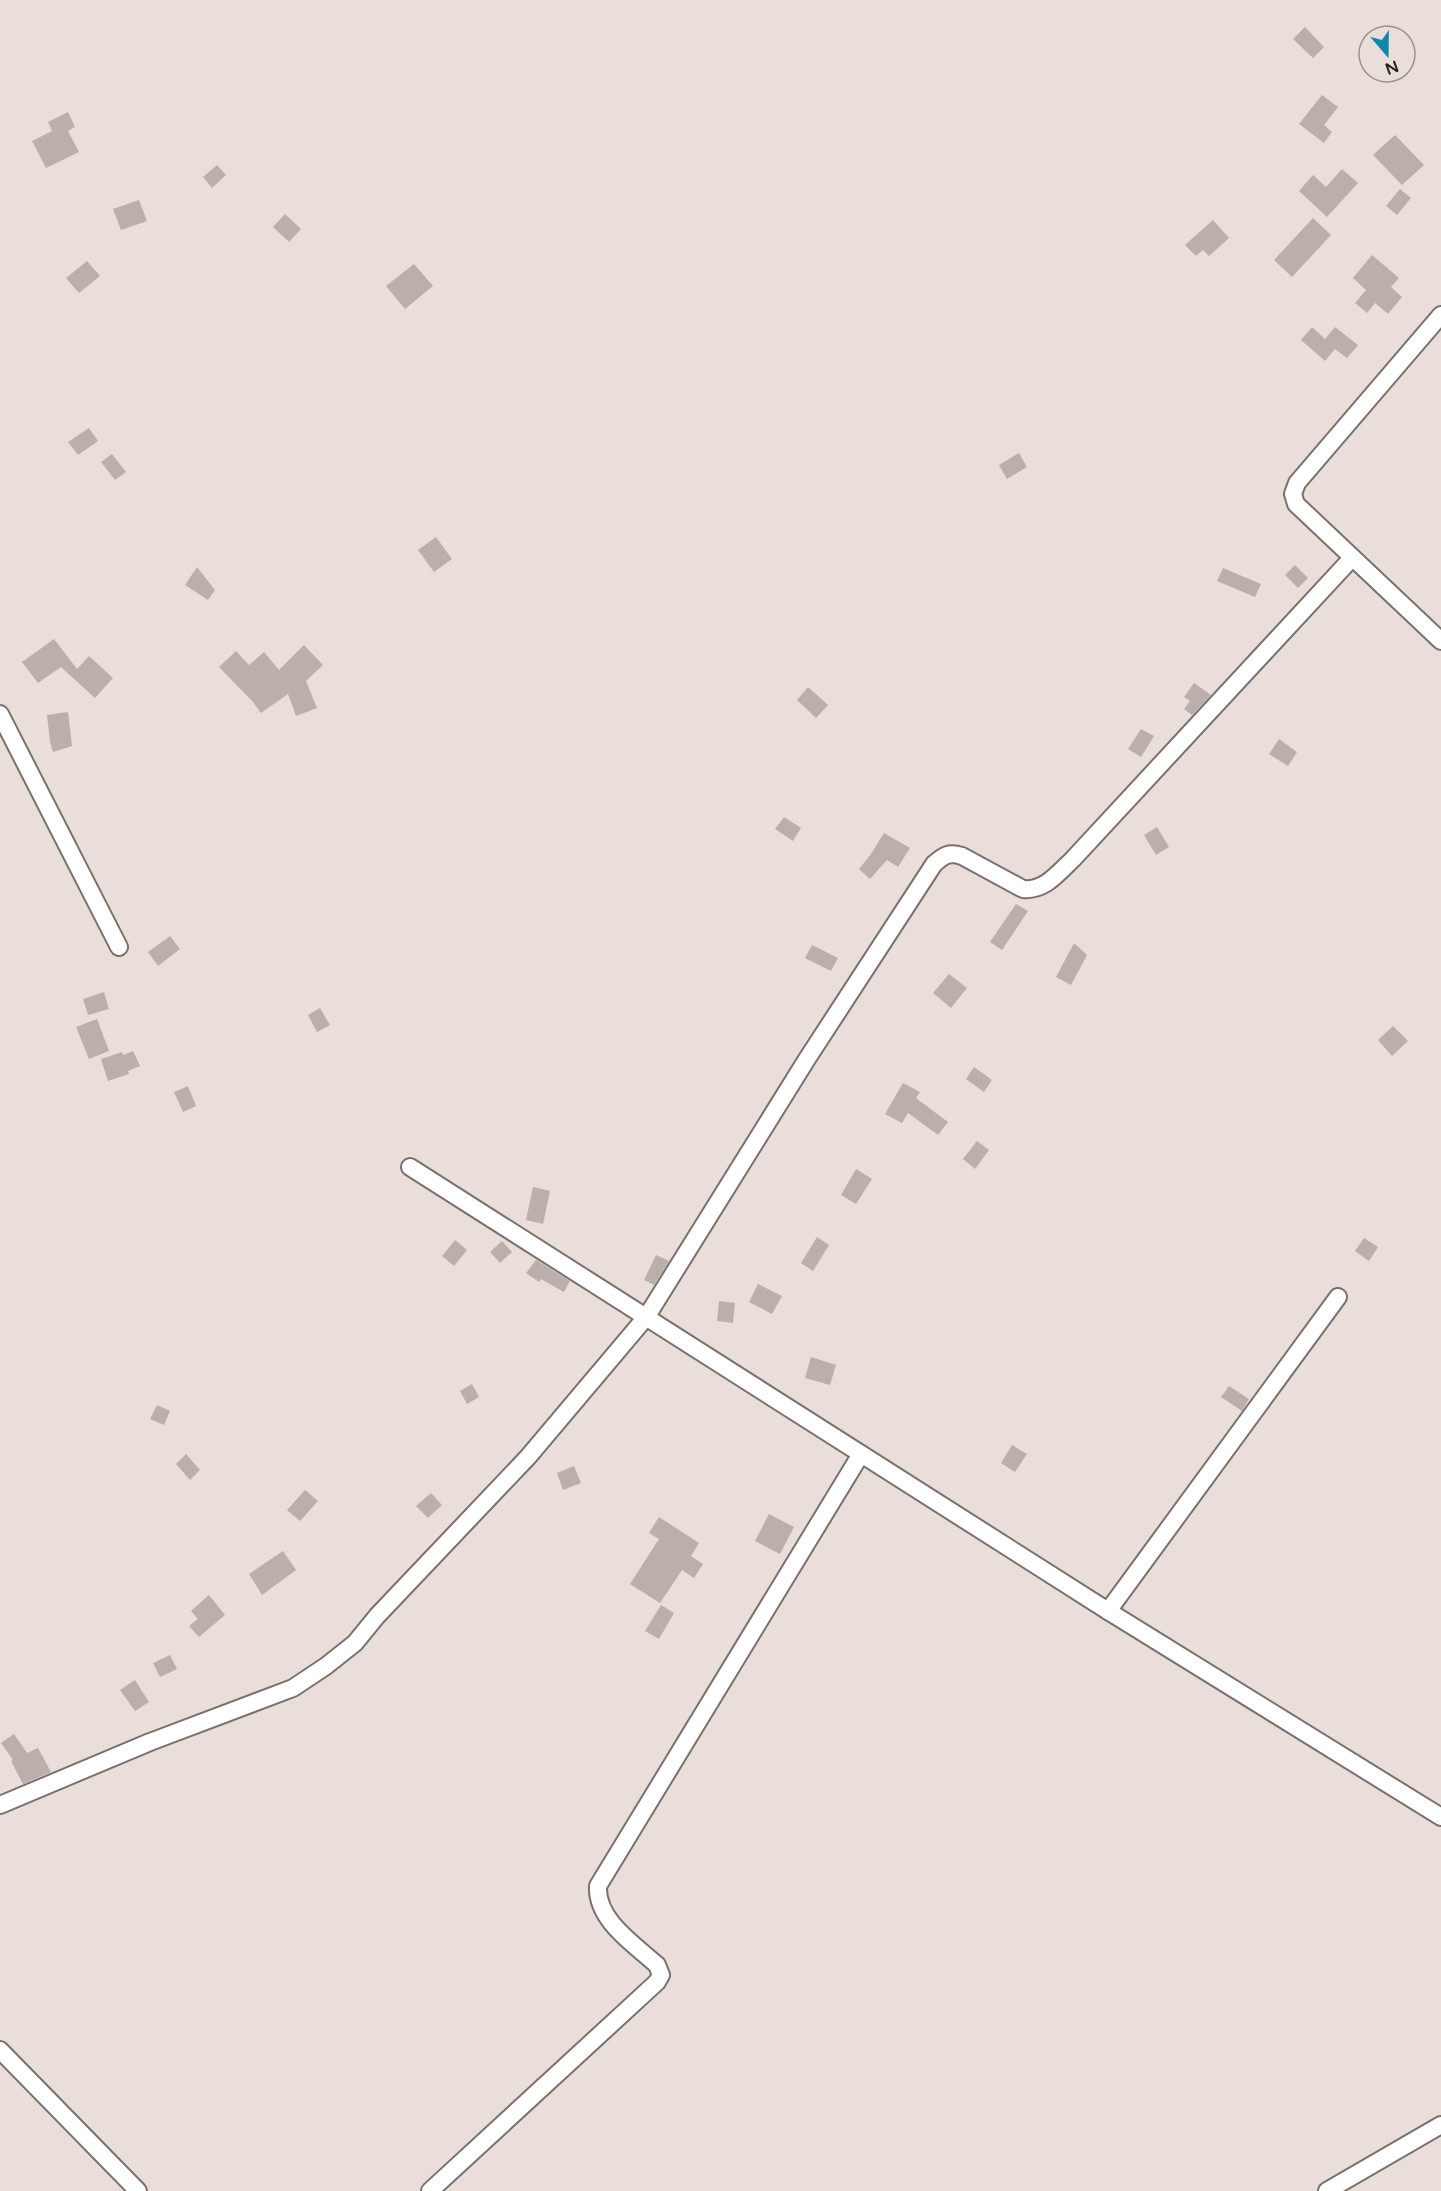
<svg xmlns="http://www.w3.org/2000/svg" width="1441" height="2191" viewBox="0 0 1441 2191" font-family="'Varela Round',sans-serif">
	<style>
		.building { fill: #baafaa }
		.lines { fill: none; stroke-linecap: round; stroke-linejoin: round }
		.street-casing { stroke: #7a716c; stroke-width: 20 }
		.street { stroke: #fff; stroke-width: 16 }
	</style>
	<rect width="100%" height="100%" fill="#e9ded9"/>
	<!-- building -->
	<g class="building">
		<path d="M 1305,27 L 1324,47 L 1313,58 L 1293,39 Z"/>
		<path d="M 1322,95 L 1338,107 L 1324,125 L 1332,132 L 1324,143 L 1299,124 Z"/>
		<path d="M 68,112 L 75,127 L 68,131 L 79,152 L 46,168 L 32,141 L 52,131 L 48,122 Z"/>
		<path d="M 1395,135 L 1424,165 L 1402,185 L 1373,155 Z"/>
		<path d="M 217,165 L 226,175 L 212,188 L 203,177 Z"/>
		<path d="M 1342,169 L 1358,183 L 1327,217 L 1299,191 L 1313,175 L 1326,187 Z"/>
		<path d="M 1400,189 L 1411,198 L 1397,215 L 1386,206 Z"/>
		<path d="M 139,200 L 147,221 L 121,230 L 113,209 Z"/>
		<path d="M 285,214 L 301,229 L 289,242 L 273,227 Z"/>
		<path d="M 1313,218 L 1331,235 L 1292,277 L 1274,260 Z"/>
		<path d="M 1213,220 L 1229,238 L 1209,256 L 1203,250 L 1196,256 L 1185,245 Z"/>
		<path d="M 1372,255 L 1399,278 L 1391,287 L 1402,297 L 1388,314 L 1375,303 L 1367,313 L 1355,303 L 1366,290 L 1353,278 Z"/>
		<path d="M 87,261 L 100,276 L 79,293 L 66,278 Z"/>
		<path d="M 414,264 L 433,286 L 405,309 L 386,286 Z"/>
		<path d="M 1312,327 L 1325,339 L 1335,327 L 1358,345 L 1347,358 L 1335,349 L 1325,361 L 1301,340 Z"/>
		<path d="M 89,428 L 98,441 L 78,455 L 68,442 Z"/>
		<path d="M 1019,453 L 1027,467 L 1007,479 L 999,465 Z"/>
		<path d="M 112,454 L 126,472 L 115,480 L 101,462 Z"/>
		<path d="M 436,537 L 452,559 L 434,572 L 418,550 Z"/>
		<path d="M 1295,565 L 1308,578 L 1298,588 L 1285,575 Z"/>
		<path d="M 197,567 L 215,590 L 208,600 L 185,585 Z"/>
		<path d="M 1223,568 L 1261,584 L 1255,597 L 1217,581 Z"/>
		<path d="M 54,639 L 77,669 L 89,656 L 113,678 L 95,698 L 61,667 L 38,683 L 22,662 Z"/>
		<path d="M 304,645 L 323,665 L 306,681 L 317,708 L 296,716 L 288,694 L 261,713 L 253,702 L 219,667 L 236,651 L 249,665 L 264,652 L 279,670 Z"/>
		<path d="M 1194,683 L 1211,695 L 1192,715 L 1184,709 L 1190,701 L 1184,697 Z"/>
		<path d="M 808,687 L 828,705 L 816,718 L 797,700 Z"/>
		<path d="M 68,712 L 72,746 L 53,752 L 50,742 L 47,715 Z"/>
		<path d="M 1141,729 L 1154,736 L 1141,757 L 1128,749 Z"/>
		<path d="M 1279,739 L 1297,752 L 1288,766 L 1269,754 Z"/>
		<path d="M 784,817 L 801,828 L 793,841 L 775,829 Z"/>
		<path d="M 1157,827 L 1169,847 L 1156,855 L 1144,835 Z"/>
		<path d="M 884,833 L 910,848 L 898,867 L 887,860 L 870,879 L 859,869 L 871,854 Z"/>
		<path d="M 1016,904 L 1028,911 L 1002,950 L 990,942 Z"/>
		<path d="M 170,936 L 180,949 L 158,966 L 148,952 Z"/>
		<path d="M 1074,943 L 1087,955 L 1071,985 L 1056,977 Z"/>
		<path d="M 812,945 L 838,958 L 831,971 L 805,958 Z"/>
		<path d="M 949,974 L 967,988 L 951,1008 L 933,993 Z"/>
		<path d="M 104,992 L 109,1009 L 88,1015 L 83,999 Z"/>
		<path d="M 320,1008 L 330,1025 L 317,1032 L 308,1015 Z"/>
		<path d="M 97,1019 L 109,1051 L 89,1059 L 76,1027 Z"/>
		<path d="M 1393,1026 L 1408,1041 L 1392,1056 L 1378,1040 Z"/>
		<path d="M 133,1051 L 140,1066 L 128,1071 L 129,1074 L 108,1081 L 101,1059 L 122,1052 L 123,1055 Z"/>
		<path d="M 974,1067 L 992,1080 L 984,1092 L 966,1079 Z"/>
		<path d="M 903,1083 L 920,1092 L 916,1098 L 948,1122 L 938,1135 L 908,1113 L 902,1123 L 885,1114 Z"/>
		<path d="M 188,1086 L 196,1106 L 183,1112 L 174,1092 Z"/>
		<path d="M 977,1141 L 989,1150 L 975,1169 L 963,1159 Z"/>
		<path d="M 856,1169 L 872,1179 L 856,1204 L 841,1195 Z"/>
		<path d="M 533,1187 L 550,1191 L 543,1224 L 526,1220 Z"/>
		<path d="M 817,1237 L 829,1245 L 813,1271 L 801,1263 Z"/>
		<path d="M 1364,1238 L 1378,1247 L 1369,1261 L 1355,1251 Z"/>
		<path d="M 455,1240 L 467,1250 L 454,1266 L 442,1256 Z"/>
		<path d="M 502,1241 L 512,1252 L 500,1263 L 490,1252 Z"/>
		<path d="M 656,1255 L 669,1261 L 654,1285 L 644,1280 Z"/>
		<path d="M 536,1260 L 570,1281 L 564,1292 L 541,1279 L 539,1282 L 526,1273 Z"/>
		<path d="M 758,1284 L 782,1296 L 772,1314 L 749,1302 Z"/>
		<path d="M 719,1301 L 735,1303 L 733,1323 L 717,1321 Z"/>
		<path d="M 811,1357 L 836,1365 L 830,1385 L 805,1378 Z"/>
		<path d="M 472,1384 L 479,1397 L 467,1404 L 460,1391 Z"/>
		<path d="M 1229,1386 L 1249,1399 L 1242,1411 L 1221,1397 Z"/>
		<path d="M 157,1405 L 170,1411 L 164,1425 L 150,1419 Z"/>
		<path d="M 1012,1445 L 1027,1454 L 1015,1472 L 1001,1463 Z"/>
		<path d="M 186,1454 L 200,1470 L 190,1480 L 176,1464 Z"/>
		<path d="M 574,1466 L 581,1483 L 563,1490 L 557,1473 Z"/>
		<path d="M 305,1490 L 318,1501 L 300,1521 L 287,1510 Z"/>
		<path d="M 431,1493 L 442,1505 L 428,1518 L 416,1506 Z"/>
		<path d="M 769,1514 L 794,1527 L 780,1554 L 755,1541 Z"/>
		<path d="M 659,1517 L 699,1543 L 691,1556 L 703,1564 L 694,1578 L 682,1570 L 660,1603 L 630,1584 L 659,1539 L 649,1533 Z"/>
		<path d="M 283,1551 L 296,1570 L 262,1595 L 249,1574 Z"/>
		<path d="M 209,1595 L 225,1615 L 199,1637 L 189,1626 L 198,1619 L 191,1611 Z"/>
		<path d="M 661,1605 L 674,1613 L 659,1639 L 645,1631 Z"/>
		<path d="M 170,1655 L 177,1669 L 160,1677 L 153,1663 Z"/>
		<path d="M 135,1680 L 149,1702 L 135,1711 L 120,1690 Z"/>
		<path d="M 14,1734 L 27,1753 L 38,1748 L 51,1772 L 23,1784 L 11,1761 L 13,1760 L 1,1743 Z"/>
	</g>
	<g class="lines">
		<!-- street casing -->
		<g class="street-casing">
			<g id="street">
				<path d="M 1441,315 L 1297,483 L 1293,494 L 1296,504 L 1441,641"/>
				<path d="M 0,714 L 119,947"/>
				<path d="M 410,1167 L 1108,1611 L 1441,1817"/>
				<path d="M 1108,1611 L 1338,1297"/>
				<path d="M 0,1805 L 150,1742 L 293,1688 L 326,1666 L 355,1643 L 377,1616 L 528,1457 L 647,1316 L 807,1059 L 934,864 C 944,855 949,852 962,856 L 1023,889 C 1045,891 1058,873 1073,859 L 1352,558"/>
				<path d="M 0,2050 L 138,2191"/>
				<path d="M 430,2191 L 657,1982 L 661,1975 L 657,1965 C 634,1944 596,1920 598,1886 L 861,1454"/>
				<path d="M 1327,2191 L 1441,2125"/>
			</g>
		</g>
		<!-- street -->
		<use href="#street" class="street"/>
	</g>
	<!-- north arrow -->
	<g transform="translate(1387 54) rotate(160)"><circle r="28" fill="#e9ded9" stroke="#9a928e" stroke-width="1.5"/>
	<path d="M0-4.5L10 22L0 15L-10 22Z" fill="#1086ab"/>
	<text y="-9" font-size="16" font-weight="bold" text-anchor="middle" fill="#23201e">N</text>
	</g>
</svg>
